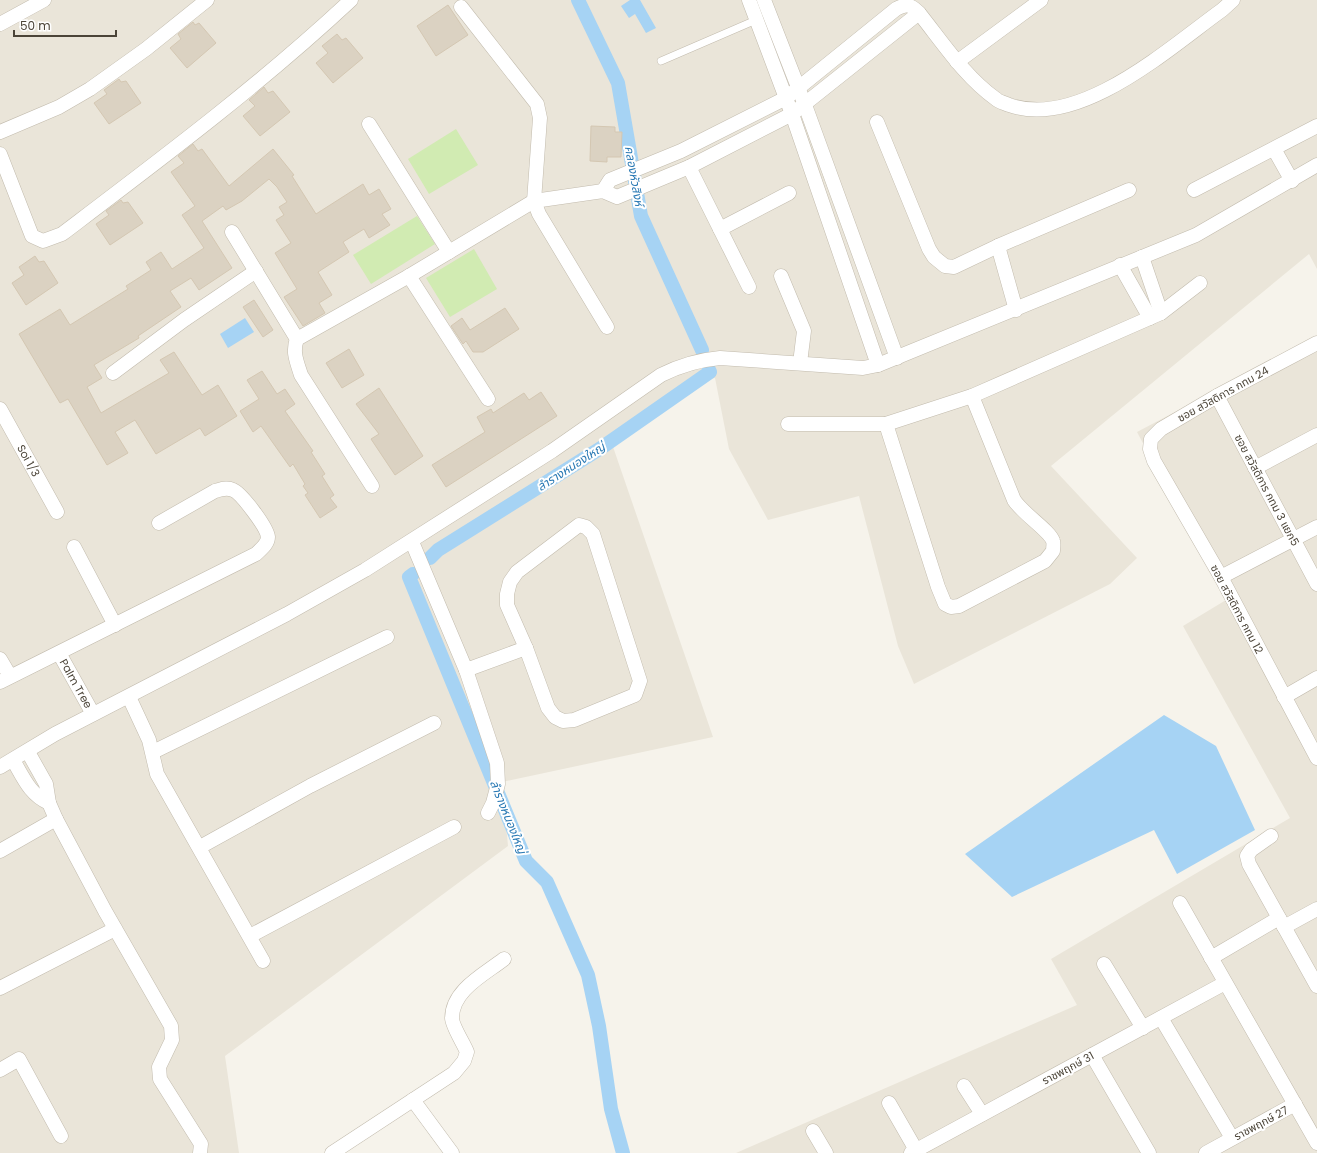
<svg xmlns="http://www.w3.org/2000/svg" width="1317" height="1153" viewBox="0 0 1317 1153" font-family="Poppins,'Noto Sans Thai',sans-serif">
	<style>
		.residential { fill: #eae5d9 }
		.green { fill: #d1ebb2 }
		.water { fill: #a6d3f4 }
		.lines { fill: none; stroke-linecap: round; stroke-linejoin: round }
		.canal { stroke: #a6d3f4; stroke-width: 14 }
		.building { fill: #dbd2c2; stroke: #d4c7b2 }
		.service-casing { stroke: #c2bbad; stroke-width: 8 }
		.minor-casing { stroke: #c2bbad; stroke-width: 15 }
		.service { stroke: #fff; stroke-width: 7 }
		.minor { stroke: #fff; stroke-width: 14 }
		.labels { text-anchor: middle; stroke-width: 4; stroke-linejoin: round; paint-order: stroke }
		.street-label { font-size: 11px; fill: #4b4438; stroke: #fff }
		.water-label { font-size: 12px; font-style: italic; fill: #2979b4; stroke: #fff }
	</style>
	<rect width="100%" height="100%" fill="#f6f3eb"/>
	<!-- residential -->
	<g class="residential">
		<path d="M 0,0 L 1317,0 L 1317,269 L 1309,254 L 1051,466 L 1137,558 L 1110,584 L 914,684 L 898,646 L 859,496 L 768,520 L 729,449 L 715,378 L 687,382 L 611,441 L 713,737 L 502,782 L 508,846 L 225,1056 L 239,1153 L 0,1153 Z"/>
		<path d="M 1317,337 L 1317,1153 L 736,1153 L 1077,1005 L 1051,959 L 1290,818 L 1183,626 L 1226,600 L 1137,432 Z"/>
	</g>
	<!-- green -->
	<g class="green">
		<path d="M 456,129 L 478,165 L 429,194 L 408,159 Z"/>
		<path d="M 417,216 L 435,244 L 371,284 L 353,255 Z"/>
		<path d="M 474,249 L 497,289 L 450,317 L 426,278 Z"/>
	</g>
	<!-- water -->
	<g class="water">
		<path d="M 630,0 L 640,0 L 656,28 L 646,33 L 635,14 L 629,18 L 621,6 Z"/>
		<path d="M 245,318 L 254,332 L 228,348 L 220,334 Z"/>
		<path d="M 1164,715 L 1216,746 L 1255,830 L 1177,874 L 1154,830 L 1012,897 L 965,854 Z"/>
	</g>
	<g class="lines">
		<!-- canal -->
		<g class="canal">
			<path d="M 578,0 L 618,83 L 641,216 L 702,350"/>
			<path d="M 430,558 L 438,550 L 601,448 L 710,372 L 709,370"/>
			<path d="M 413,574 L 409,577 L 526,861 L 547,882 L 588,975 L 599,1026 L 611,1109 L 623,1153"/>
		</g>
	</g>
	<!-- building -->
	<g class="building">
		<path d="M 448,5 L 468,35 L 436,56 L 417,26 Z"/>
		<path d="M 193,22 L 195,25 L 199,23 L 216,43 L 187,68 L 170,48 L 181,39 L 178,34 Z"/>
		<path d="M 337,34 L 342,40 L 346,38 L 363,58 L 333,83 L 316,63 L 328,53 L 322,46 Z"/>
		<path d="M 119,79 L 121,82 L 126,81 L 141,103 L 109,124 L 94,103 L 107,94 L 104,90 Z"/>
		<path d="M 264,87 L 268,93 L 273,91 L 290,112 L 260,136 L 243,116 L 255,106 L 249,100 Z"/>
		<path d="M 591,126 L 615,127 L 615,132 L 622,132 L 621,157 L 607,157 L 607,162 L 590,161 Z"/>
		<path d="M 193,144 L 198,151 L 202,149 L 229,186 L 273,149 L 294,175 L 292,176 L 316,214 L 363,184 L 369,195 L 379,189 L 391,209 L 382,214 L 390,225 L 369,238 L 364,229 L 343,242 L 349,252 L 318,272 L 332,295 L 319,303 L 325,313 L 303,326 L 284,297 L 297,289 L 275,253 L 291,243 L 276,220 L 284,215 L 279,207 L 287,202 L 277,187 L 269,179 L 242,201 L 226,210 L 223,206 L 202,221 L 232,268 L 199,290 L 191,278 L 170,291 L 181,307 L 138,336 L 139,338 L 94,365 L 102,378 L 87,387 L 101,413 L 169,373 L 160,360 L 174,352 L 202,395 L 218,385 L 237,416 L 205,436 L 200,428 L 156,454 L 135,420 L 115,432 L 128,453 L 107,465 L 68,399 L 60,403 L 19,334 L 60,309 L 70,325 L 128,289 L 126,286 L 151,270 L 146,262 L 161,252 L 172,269 L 204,248 L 182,215 L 195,206 L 171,172 L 184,163 L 178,156 Z"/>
		<path d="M 121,200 L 123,203 L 128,202 L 143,223 L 110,245 L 96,224 L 109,215 L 106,211 Z"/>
		<path d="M 35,256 L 39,262 L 44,261 L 58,283 L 26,305 L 12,283 L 24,275 L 19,267 Z"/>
		<path d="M 254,300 L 273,330 L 263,337 L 243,307 Z"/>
		<path d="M 505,308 L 519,329 L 483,352 L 473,352 L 466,341 L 463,344 L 451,326 L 462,318 L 470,330 Z"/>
		<path d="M 349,349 L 364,375 L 342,388 L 326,363 Z"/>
		<path d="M 262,371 L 277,394 L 285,389 L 295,404 L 285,411 L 313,451 L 311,452 L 325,474 L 322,476 L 334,495 L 330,498 L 337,507 L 320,518 L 305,495 L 308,493 L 303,486 L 305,484 L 293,464 L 290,467 L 261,426 L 253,432 L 240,411 L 259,399 L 247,380 Z"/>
		<path d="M 379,388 L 423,456 L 395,475 L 371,439 L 379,434 L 356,404 Z"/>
		<path d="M 541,392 L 557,416 L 446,487 L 432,465 L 485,432 L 477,417 L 491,409 L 493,413 L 524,393 L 529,400 Z"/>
	</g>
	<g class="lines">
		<!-- service casing -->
		<g class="service-casing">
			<path id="service" d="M 661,61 L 756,20"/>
		</g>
		<!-- minor casing -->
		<g class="minor-casing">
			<g id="minor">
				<path d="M 749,0 L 792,114 L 878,365"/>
				<path d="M 764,0 L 805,105 L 897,358"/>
				<path d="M 461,7 L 537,104 L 540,118 L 534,201 L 539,214 L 607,327"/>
				<path d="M 0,24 L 44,0"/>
				<path d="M 957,62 L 1041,0"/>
				<path d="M 877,122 L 929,249 L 934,257 L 945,266 L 954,267 L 998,246 L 1129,190"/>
				<path d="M 369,124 L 449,252"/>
				<path d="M 0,132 L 59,107 L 90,89 L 146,49 L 207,0"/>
				<path d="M 1274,149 L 1292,181"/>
				<path d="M 0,154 L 32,236 L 43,241 L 62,234 C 161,159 260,85 351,0"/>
				<path d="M 689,167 L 749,287"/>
				<path d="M 1194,190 L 1317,126"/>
				<path d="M 603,191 L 610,180 L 681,151 L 786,98 L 896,9 C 907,3 911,5 919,13 C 943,43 965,77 996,99 C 999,102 1005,103 1009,105 C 1079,130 1169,48 1222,10 L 1233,0"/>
				<path d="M 720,229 L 789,193"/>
				<path d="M 232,232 L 297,339"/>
				<path d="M 998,246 L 1016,310"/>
				<path d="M 1142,257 L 1161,313"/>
				<path d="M 1120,265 L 1150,318"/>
				<path d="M 409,276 L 488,399"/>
				<path d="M 781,276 L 804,331 L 800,363"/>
				<path d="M 1317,343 L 1217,396 L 1161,429 L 1151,439 L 1150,449 L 1154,461 L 1221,577 L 1317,758"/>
				<path d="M 113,373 L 184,320 L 256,271"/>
				<path d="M 1217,396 L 1317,584"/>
				<path id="s1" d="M 0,409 L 57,512"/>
				<path d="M 788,424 L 886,424 L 972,396 L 1161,313 L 1200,283"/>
				<path d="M 886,424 L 938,587 L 945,604 L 951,607 L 959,606 L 1045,561 L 1053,551 C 1053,548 1054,544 1053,541 C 1050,531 1022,513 1014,500 L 972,396"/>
				<path d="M 1255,468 L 1317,435"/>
				<path d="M 372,486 L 301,375 C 297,362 292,352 297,339 L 409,276 L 534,201 L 603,191 L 617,197 L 689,167 L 792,114 L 919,13"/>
				<path d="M 579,525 L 586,527 L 593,534 L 640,681 L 635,695 L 574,720 L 563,721 L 555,717 L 548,708 L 526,648 L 507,605 L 507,594 L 510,582 L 517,572 Z"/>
				<path d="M 412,542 L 466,670 L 526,648"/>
				<path d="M 74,547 L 115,625"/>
				<path d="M 1221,577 L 1317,527"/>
				<path id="s2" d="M 59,653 L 93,714"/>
				<path d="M 0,659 L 10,676"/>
				<path d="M 466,670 L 497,763 L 498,784 L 493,803 L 488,813"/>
				<path d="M 0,682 L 256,554 C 261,549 268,544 268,537 C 267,527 241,493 233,490 C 227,487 221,489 215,491 L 159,523"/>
				<path d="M 129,697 L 149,740 L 157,774 L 263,961"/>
				<path d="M 1284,697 L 1317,678"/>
				<path d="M 28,752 L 46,784 L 49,803 L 56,819 L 105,911 L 171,1026 L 172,1040 L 159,1067 L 160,1079 L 201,1144 L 200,1153"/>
				<path d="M 153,752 L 387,637"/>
				<path d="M 13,760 C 23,777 30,795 49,803"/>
				<path d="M 0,767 L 55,734 L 287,614 L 365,570 L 552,451 L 661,375 C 681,365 698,360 720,358 L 863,368 L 878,365 L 1196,235 L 1317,165"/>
				<path d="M 1271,836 L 1251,850 L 1247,856 L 1249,864 L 1317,986"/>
				<path d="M 200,847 L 310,786 L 434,723"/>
				<path d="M 0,851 L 56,819"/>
				<path d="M 1180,903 L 1317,1143"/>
				<path d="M 1284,927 L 1317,909"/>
				<path d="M 250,936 L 454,827"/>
				<path d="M 1211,958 L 1279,918"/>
				<path d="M 1104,964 L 1143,1028"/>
				<path d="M 0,988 L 115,929"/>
				<path d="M 1161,1018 L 1232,1138"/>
				<path d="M 1092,1055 L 1149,1153"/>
				<path d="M 0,1070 L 19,1059 L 61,1136"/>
				<path d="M 964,1086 L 982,1114"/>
				<path d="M 413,1100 L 452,1153"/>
				<path d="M 889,1103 L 916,1150"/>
				<path d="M 813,1131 L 826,1153"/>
				<path d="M 332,1153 L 454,1073 L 464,1061 L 467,1052 C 464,1044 452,1026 452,1018 C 452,990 485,974 504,959"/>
				<path d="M 911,1153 L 1225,983"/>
				<path d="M 1206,1153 L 1295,1104"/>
			</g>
		</g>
		<!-- service -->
		<use href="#service" class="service"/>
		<!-- minor -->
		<use href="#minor" class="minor"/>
	</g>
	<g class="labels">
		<!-- street labels -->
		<g class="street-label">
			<text transform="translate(1223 394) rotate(-29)" y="4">ซอย สวัสดิการ กทม 24</text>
			<text dy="4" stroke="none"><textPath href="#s1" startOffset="59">Soi 1/3</textPath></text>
			<text transform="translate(1267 490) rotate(62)" y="4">ซอย สวัสดิการ กทม 3 แยก5</text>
			<text transform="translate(1237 609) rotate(62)" y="4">ซอย สวัสดิการ กทม 12</text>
			<text dy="4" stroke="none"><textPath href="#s2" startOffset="35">Palm Tree</textPath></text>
			<text transform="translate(1068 1068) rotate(-28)" y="4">ราชพฤกษ์ 31</text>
			<text transform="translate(1261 1123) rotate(-28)" y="4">ราชพฤกษ์ 27</text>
		</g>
		<!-- water labels -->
		<g class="water-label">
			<text transform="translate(634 176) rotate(80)" y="4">คลองหัวสิงห์</text>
			<text transform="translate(571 467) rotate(-33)" y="4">ลำรางหนองใหญ่</text>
			<text transform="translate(508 817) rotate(68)" y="4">ลำรางหนองใหญ่</text>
		</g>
	</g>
	<!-- scale -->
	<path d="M14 30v6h102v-6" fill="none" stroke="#4b4438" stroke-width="2"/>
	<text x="20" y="30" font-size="12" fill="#4b4438" stroke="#ffffff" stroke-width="3" paint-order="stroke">50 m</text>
</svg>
